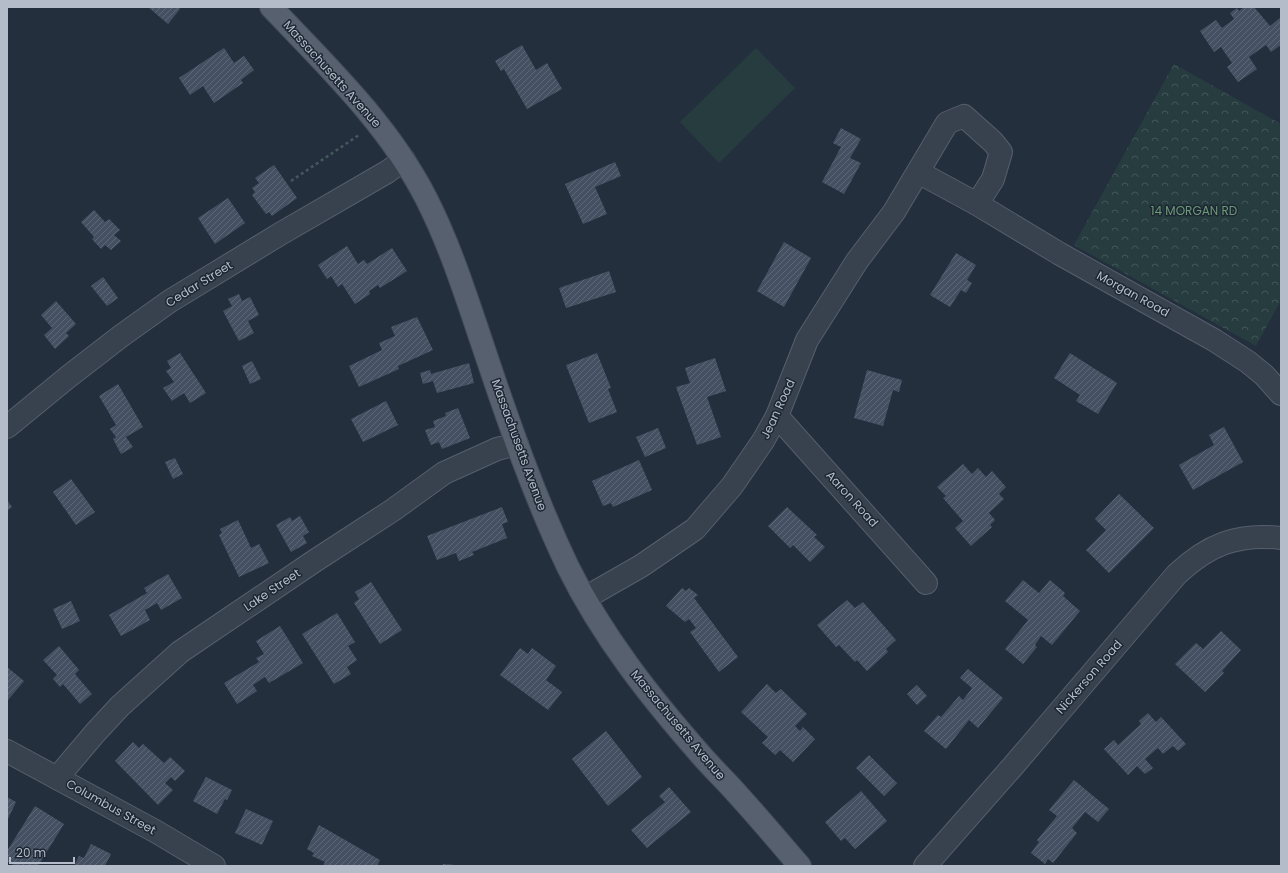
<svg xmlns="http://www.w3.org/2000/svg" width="1288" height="873" viewBox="0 0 1288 873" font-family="Poppins,sans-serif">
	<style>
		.park { fill: url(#park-crowns) }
		.garden { fill: #263c3f }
		.building { fill: url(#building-hatch) }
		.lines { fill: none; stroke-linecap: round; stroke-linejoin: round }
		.minor-casing { stroke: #565f6c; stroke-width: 24 }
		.major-casing { stroke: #414a57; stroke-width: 24 }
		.path { stroke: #44595c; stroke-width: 2.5; stroke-dasharray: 3 3; stroke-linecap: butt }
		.minor { stroke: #38414e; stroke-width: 22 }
		.major { stroke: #56606e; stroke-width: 22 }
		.labels { text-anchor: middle; stroke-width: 3; stroke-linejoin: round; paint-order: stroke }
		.street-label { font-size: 12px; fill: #b4bcc9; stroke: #1d2633 }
		.park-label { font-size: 12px; fill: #6b9a76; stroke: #1d2633 }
	</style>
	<defs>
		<pattern id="park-crowns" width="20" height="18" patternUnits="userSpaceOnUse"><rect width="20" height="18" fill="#263c3f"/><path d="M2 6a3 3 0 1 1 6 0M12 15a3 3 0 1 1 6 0" fill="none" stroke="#435659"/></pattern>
		<pattern id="building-hatch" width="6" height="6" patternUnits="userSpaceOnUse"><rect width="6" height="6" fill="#455162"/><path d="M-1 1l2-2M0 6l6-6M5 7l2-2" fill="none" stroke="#5d6877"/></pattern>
	</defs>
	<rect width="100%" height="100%" fill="#242f3e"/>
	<!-- park -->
	<path class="park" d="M 1174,64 L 1281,124 L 1281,300 L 1256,346 L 1074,245 Z"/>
	<!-- garden -->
	<path class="garden" d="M 756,48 L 795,88 L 719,163 L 680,122 Z"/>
	<!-- building -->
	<g class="building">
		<path d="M 148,7 L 179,7 L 180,9 L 168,24 Z"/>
		<path d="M 1244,7 L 1254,7 L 1270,26 L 1281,17 L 1281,45 L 1271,52 L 1266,45 L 1249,57 L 1257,69 L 1238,82 L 1227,67 L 1232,63 L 1221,47 L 1214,52 L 1200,31 L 1216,20 L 1222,28 L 1234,19 L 1230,13 L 1237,8 L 1239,11 Z"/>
		<path d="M 522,45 L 536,70 L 547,63 L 562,89 L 527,109 L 504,69 L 501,71 L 495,61 Z"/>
		<path d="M 224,48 L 234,63 L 244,56 L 254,70 L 241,80 L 243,83 L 214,103 L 203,86 L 190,95 L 179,78 Z"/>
		<path d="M 841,128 L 861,139 L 850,158 L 861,163 L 844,194 L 822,182 L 841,147 L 833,143 Z"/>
		<path d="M 615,162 L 621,176 L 595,187 L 607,214 L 583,224 L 565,184 Z"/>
		<path d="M 274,165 L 297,198 L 272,216 L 269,212 L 266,214 L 252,195 L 255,192 L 252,188 L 259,183 L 255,178 Z"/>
		<path d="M 228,198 L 245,223 L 215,244 L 198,218 Z"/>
		<path d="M 94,210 L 105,222 L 109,219 L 120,230 L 114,235 L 121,241 L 111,250 L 105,245 L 101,249 L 92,239 L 94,237 L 81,222 Z"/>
		<path d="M 784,242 L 811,258 L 784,307 L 757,291 Z"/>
		<path d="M 347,246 L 358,264 L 364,260 L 367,264 L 392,248 L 407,271 L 380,288 L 378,285 L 369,291 L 370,294 L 355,304 L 342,284 L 338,287 L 331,276 L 327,279 L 318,265 Z"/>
		<path d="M 956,253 L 976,265 L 967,280 L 972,283 L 966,293 L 961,290 L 950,307 L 930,295 Z"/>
		<path d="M 609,271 L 616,292 L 566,308 L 559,288 Z"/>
		<path d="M 103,277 L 118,298 L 107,306 L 91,286 Z"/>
		<path d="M 239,294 L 242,301 L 250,297 L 259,315 L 248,321 L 254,333 L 239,341 L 223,311 L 232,306 L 228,299 Z"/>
		<path d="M 56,301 L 76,324 L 66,333 L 69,336 L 55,349 L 44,335 L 52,328 L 41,315 Z"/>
		<path d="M 417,317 L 433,350 L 398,366 L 399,369 L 359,387 L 349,366 L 382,350 L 379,343 L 395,336 L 391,327 Z"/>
		<path d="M 180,353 L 206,393 L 190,403 L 184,393 L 172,401 L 163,388 L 174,382 L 166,371 L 171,368 L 167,361 Z"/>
		<path d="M 597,353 L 611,388 L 608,389 L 617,412 L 589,423 L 566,365 Z"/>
		<path d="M 1070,353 L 1117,383 L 1098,414 L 1076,401 L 1080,395 L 1054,378 Z"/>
		<path d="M 715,358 L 726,391 L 707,397 L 721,437 L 697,445 L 676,387 L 690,383 L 685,368 Z"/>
		<path d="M 252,361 L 261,379 L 250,384 L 242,366 Z"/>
		<path d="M 469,363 L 474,383 L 437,393 L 433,381 L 423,384 L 420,373 L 430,370 L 431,374 Z"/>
		<path d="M 867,370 L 902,380 L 899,392 L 893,390 L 883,426 L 854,418 Z"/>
		<path d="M 118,384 L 143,427 L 126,437 L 133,447 L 121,454 L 113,439 L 116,437 L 110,429 L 116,425 L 99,396 Z"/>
		<path d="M 386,401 L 398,425 L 363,442 L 351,419 Z"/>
		<path d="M 458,408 L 470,438 L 442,449 L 439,442 L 431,445 L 425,430 L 435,427 L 433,421 L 446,416 L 445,413 Z"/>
		<path d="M 1224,427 L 1243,462 L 1193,490 L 1179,465 L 1214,445 L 1209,435 Z"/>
		<path d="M 658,428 L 666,448 L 645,457 L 636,437 Z"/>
		<path d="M 175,458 L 183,474 L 173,479 L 165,462 Z"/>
		<path d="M 639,460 L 652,490 L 613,507 L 611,503 L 603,506 L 592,481 Z"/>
		<path d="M 963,464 L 972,474 L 978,468 L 986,477 L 992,471 L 1006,487 L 999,494 L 1004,499 L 989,513 L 995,520 L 990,525 L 992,527 L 971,546 L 955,528 L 963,521 L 943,498 L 946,496 L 937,487 Z"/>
		<path d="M 71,479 L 95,512 L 76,525 L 53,492 Z"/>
		<path d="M 1119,494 L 1154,528 L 1109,573 L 1086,550 L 1106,530 L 1095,519 Z"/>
		<path d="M 7,500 L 12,507 L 7,511 Z"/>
		<path d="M 502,507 L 508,522 L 502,524 L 507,538 L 472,552 L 474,555 L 459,561 L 456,553 L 437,560 L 427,536 Z"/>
		<path d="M 787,507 L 817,535 L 814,537 L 825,547 L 810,562 L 793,545 L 790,548 L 768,526 Z"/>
		<path d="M 300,516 L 309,532 L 303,536 L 307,543 L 291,552 L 276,525 L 290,517 L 292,521 Z"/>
		<path d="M 238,520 L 251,548 L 259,544 L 269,563 L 239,577 L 219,535 L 222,533 L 220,529 Z"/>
		<path d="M 168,574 L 182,598 L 161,610 L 157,603 L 145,610 L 150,620 L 121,636 L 109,615 L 147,593 L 144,588 Z"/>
		<path d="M 1023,580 L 1039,593 L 1050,580 L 1065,593 L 1063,596 L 1080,611 L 1052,645 L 1041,636 L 1035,645 L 1037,647 L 1023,664 L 1005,649 L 1028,620 L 1005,601 Z"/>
		<path d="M 371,582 L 402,630 L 380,644 L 354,603 L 359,599 L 355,592 Z"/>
		<path d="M 682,588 L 686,591 L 689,588 L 698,595 L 694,598 L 738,657 L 719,672 L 690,632 L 696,628 L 689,619 L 685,622 L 666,606 Z"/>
		<path d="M 847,600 L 855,608 L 863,602 L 896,640 L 886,649 L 888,652 L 867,671 L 857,660 L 855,662 L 839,645 L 836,647 L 817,625 Z"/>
		<path d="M 71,601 L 80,621 L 62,629 L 53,609 Z"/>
		<path d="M 337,613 L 355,642 L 348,646 L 357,660 L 347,667 L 351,674 L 334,684 L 302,634 Z"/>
		<path d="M 280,626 L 303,663 L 269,683 L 265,677 L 253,685 L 257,691 L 237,704 L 224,683 L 259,662 L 256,658 L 264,654 L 256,641 Z"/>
		<path d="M 1221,631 L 1241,650 L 1222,671 L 1224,673 L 1205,692 L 1175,664 L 1196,643 L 1203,649 Z"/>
		<path d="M 59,646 L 79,670 L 75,674 L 92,694 L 80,704 L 63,684 L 60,687 L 53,679 L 57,675 L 43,660 Z"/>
		<path d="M 520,648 L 528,654 L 532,648 L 556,666 L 546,680 L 562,692 L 548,710 L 500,675 Z"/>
		<path d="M 7,667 L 24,681 L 8,700 L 7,699 Z"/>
		<path d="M 968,669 L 1003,698 L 978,728 L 969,720 L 946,749 L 924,731 L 938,715 L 941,717 L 959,696 L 963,700 L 972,688 L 960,678 Z"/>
		<path d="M 767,684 L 776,693 L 781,689 L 807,714 L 795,726 L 800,731 L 803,727 L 815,739 L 793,762 L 780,750 L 775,755 L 762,743 L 768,737 L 741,712 Z"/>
		<path d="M 917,685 L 927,696 L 917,705 L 907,694 Z"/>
		<path d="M 1148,713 L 1156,722 L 1161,717 L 1186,744 L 1178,751 L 1173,746 L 1163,754 L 1158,748 L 1145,759 L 1153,768 L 1145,774 L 1137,766 L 1128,775 L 1104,749 L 1114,740 L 1118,745 L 1141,724 L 1139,721 Z"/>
		<path d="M 606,731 L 642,777 L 608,806 L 572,759 Z"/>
		<path d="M 133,742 L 139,748 L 143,744 L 164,763 L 170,757 L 185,771 L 175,781 L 171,777 L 165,783 L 173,790 L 158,805 L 115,761 Z"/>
		<path d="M 869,755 L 897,783 L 884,796 L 856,768 Z"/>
		<path d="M 206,777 L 232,790 L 227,800 L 225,799 L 217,814 L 193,801 Z"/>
		<path d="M 1074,780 L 1109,809 L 1098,822 L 1085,812 L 1072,828 L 1077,833 L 1053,863 L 1048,859 L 1045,864 L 1031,853 L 1039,842 L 1037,840 L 1057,816 L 1049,810 Z"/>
		<path d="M 669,787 L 691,812 L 647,848 L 631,830 L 665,802 L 659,796 Z"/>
		<path d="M 861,791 L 887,821 L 855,849 L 845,838 L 841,841 L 825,822 Z"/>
		<path d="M 7,797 L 16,802 L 7,821 Z"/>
		<path d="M 35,806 L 64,824 L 38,866 L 15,866 L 7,861 L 7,851 Z"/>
		<path d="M 246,809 L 273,821 L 262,845 L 235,833 Z"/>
		<path d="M 319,825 L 380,860 L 377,866 L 323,866 L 325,862 L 312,856 L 314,853 L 307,849 Z"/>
		<path d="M 91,844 L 111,854 L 105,866 L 74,866 L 79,856 L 84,858 Z"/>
		<path d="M 443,864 L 456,865 L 456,866 L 443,866 Z"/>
	</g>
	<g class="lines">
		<!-- minor casing -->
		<g class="minor-casing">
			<g id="minor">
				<path d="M 977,204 L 1060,254 L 1214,340 L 1248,362 L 1264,375 L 1281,394"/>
				<path d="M 777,416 L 926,583"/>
				<path d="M 7,427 L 68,377 L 121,336 L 170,301 L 280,234 L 387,172 L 404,160"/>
				<path d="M 585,598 L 641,566 L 695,529 L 732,486 L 763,441 L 777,416 L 807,340 L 857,261 L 894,212 L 947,123 L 964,116 L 993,142 L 1001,152 L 993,179 L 977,204 L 918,172"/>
				<path d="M 7,751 L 155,831 L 214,866"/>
				<path d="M 57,778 L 95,733 L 120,706 L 180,652 L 316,560 L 393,510 L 444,473 L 497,449 L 517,444"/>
				<path d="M 925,866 L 1014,765 L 1177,574 C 1208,545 1237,533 1281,538"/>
			</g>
		</g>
		<!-- major casing -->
		<g class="major-casing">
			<path id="major" d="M 271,7 C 327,66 388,124 426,198 C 450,245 466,296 483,346 C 508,421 534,496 568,567 C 602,636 650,697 701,755 C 713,769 727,782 739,796 C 760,819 780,843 800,866"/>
		</g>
		<!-- path -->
		<path class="path" d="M 291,181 L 359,135"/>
		<!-- minor -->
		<use href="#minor" class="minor"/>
		<!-- major -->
		<use href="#major" class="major"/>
	</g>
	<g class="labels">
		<!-- street labels -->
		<g class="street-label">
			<text transform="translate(332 74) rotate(48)" y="4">Massachusetts Avenue</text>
			<text transform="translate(199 284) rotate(-32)" y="4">Cedar Street</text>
			<text transform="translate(1133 294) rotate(29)" y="4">Morgan Road</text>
			<text transform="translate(778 409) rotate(-65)" y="4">Jean Road</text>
			<text transform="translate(519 445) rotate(70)" y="4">Massachusetts Avenue</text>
			<text transform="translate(852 499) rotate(48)" y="4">Aaron Road</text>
			<text transform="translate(272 590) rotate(-34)" y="4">Lake Street</text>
			<text transform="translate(1089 677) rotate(-49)" y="4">Nickerson Road</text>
			<text transform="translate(678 725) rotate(50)" y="4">Massachusetts Avenue</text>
			<text transform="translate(111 807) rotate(29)" y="4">Columbus Street</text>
		</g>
		<!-- park labels -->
		<g class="park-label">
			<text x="1194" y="215">14 MORGAN RD</text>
		</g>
	</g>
	<!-- border -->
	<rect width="1288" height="873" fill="none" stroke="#b4bcc9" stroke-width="16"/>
	<!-- scale -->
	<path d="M10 857v6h64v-6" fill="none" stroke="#b4bcc9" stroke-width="2"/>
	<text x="16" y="857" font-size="12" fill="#b4bcc9" stroke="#1d2633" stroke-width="3" paint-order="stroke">20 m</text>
</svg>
